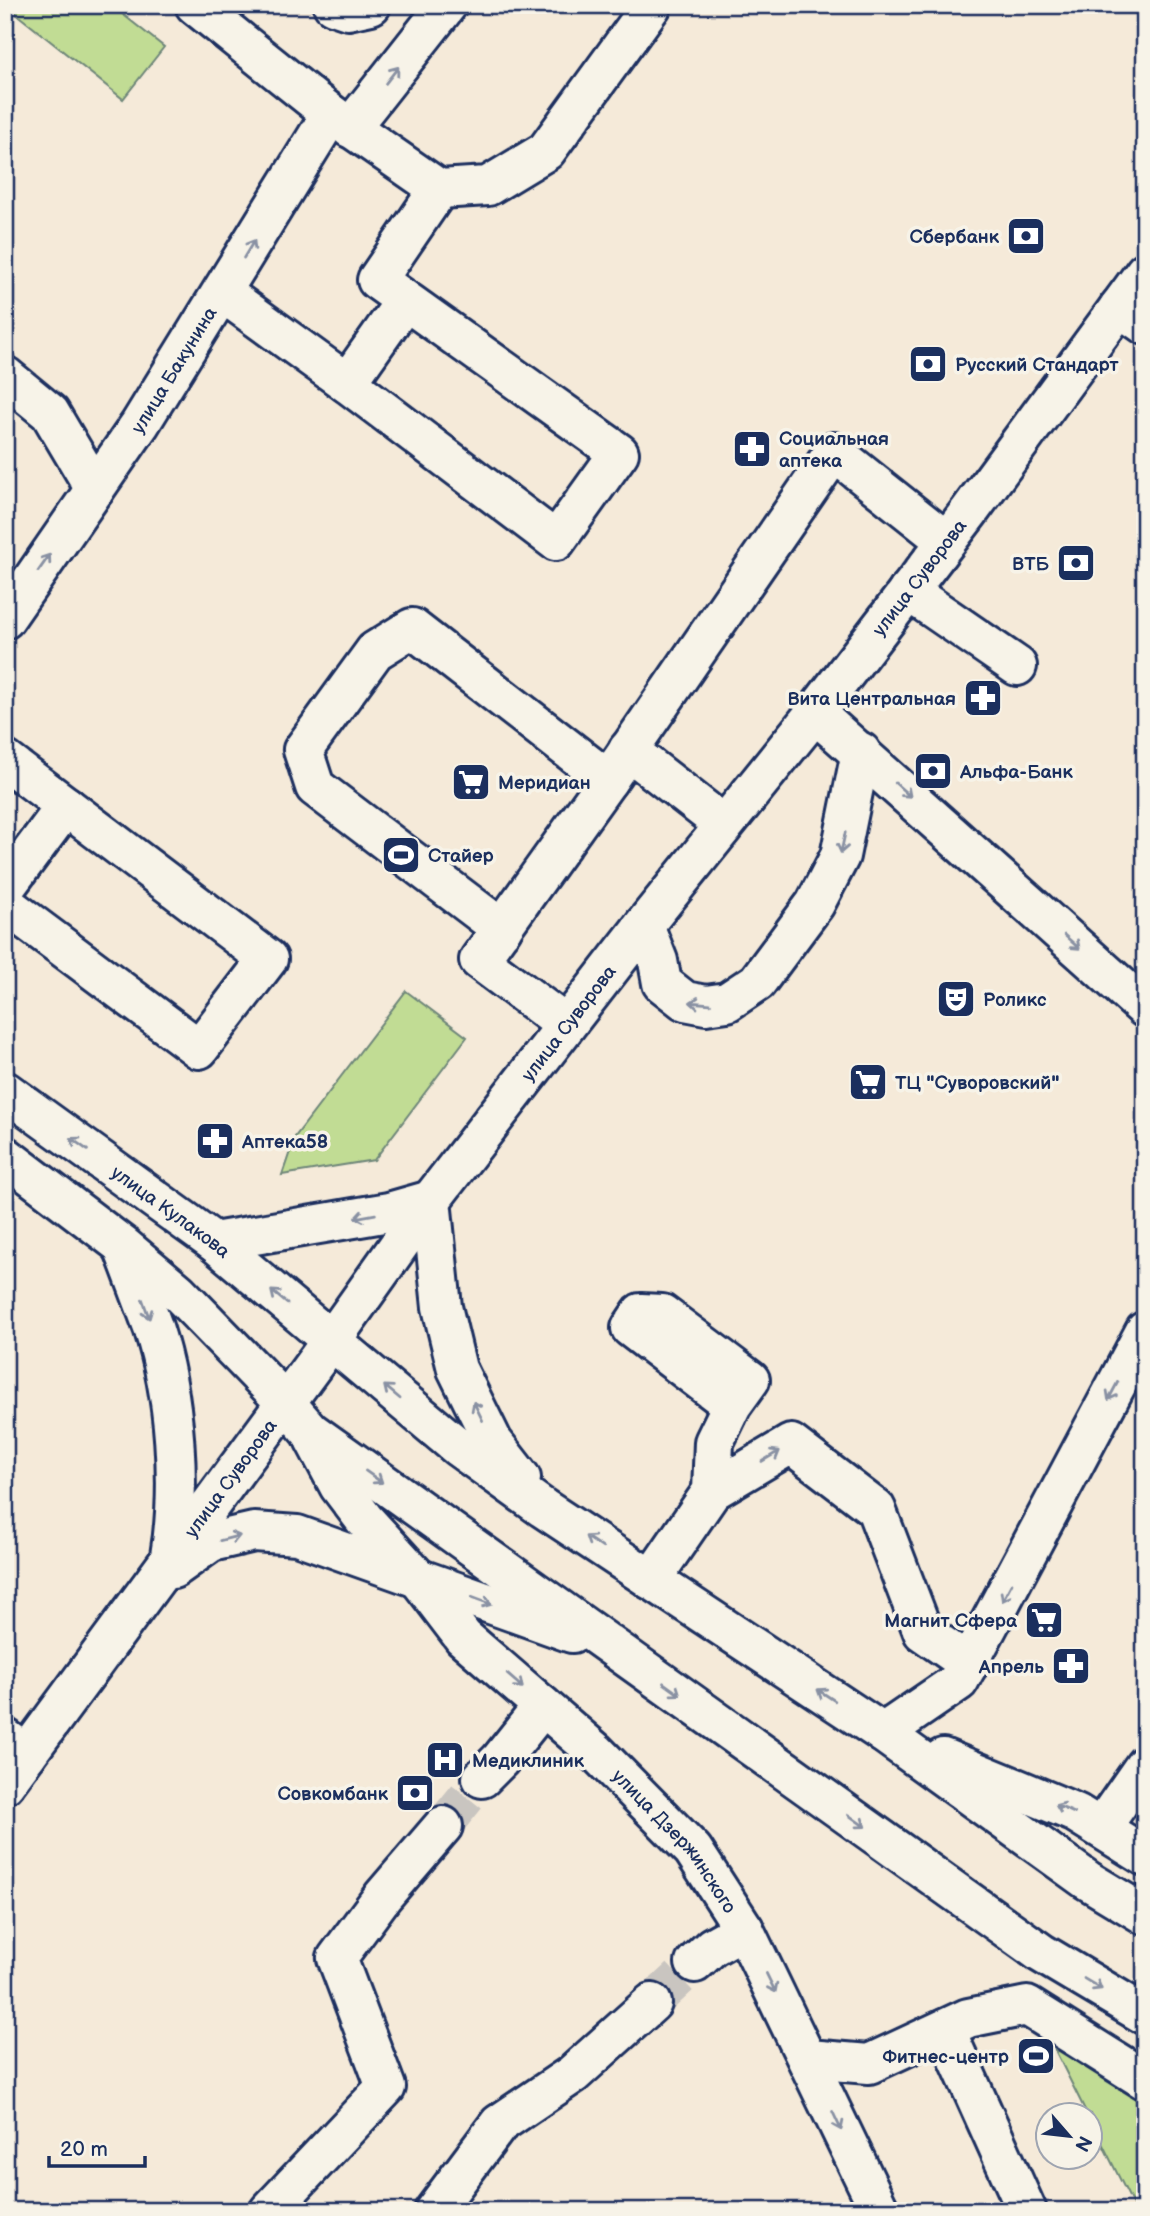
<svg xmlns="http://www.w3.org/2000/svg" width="1150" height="2216" viewBox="0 0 1150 2216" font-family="'Balsamiq Sans',sans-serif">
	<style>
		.green { fill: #c1dc94; stroke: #6e8679; stroke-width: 2 }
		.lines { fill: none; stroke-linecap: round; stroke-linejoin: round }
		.minor-tunnel { stroke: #c9c5c0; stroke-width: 38; stroke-dasharray: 38 19; stroke-linecap: butt }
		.minor-casing { stroke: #1b2f5e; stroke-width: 44 }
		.major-casing { stroke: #1b2f5e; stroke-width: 44 }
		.minor { stroke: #f7f3e8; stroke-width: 38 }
		.major { stroke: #f7f3e8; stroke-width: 38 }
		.oneway { stroke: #8991a3 }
		.labels { text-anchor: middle; stroke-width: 7; stroke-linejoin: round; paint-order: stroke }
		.poi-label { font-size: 19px; font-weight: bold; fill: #1b2f5e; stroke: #f7f3e8; text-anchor: start }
		.street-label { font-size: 19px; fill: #1b2f5e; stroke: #f7f3e8 }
	</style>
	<rect width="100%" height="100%" fill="#f5ead9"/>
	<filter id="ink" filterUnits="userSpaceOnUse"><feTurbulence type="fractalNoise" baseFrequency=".0143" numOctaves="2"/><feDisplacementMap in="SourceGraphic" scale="14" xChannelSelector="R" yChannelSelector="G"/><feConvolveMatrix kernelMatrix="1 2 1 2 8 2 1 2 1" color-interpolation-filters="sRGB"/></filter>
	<g filter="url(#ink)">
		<!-- green -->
		<g class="green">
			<path d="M 5,5 L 111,5 L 164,47 L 123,99 Z"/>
			<path d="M 406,991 L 467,1037 L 374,1160 L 282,1175 L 295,1137 Z"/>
			<path d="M 1053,2046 L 1145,2099 L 1145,2211 L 1136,2211 L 1091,2121 L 1090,2114 L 1087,2114 Z"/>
		</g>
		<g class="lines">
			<!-- minor-tunnel -->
			<g class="minor-tunnel">
				<path d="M 443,1826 L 482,1778"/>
				<path d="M 652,2003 L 695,1963"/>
			</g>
			<!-- minor casing -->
			<g class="minor-casing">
				<g id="minor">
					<path d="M 195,5 L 331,114 L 439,189 L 488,186 L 546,151 L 652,5"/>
					<path d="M 333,5 L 348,10 L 371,5"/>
					<path d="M 350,128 L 447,5"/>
					<path d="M 223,293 L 347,383"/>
					<path d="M 405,301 L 347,383 L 556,541 L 619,453 L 377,280 L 439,189"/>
					<path d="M 1119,307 L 1145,325"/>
					<path d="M 5,376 L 50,413 L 95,489"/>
					<path d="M 908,591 L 1017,666"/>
					<path id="s1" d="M 5,619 L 140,424 L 331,114"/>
					<path d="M 815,713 L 1145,1008"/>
					<path d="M 628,750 L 724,825"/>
					<path d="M 5,760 L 268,959 L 199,1049 L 5,904"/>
					<path d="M 5,888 L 66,806"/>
					<path d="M 644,925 L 658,961 L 662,983 L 685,1001 L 706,1005 L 727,1002 L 757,982 L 815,904 L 840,856 L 861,752"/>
					<path d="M 502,929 L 315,787 L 303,750 L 375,651 L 412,628 L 608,780"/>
					<path d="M 566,1025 L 479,960 L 608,780 L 834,452 L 946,541"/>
					<path d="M 712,1491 L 791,1444 L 876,1509 L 923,1632 L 969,1664"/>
					<path d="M 651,1580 L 712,1491 L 714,1442 L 732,1405 L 750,1380 L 662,1314 L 641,1313 L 631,1328 L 732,1405"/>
					<path d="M 883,1733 L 959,1681 L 1145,1331"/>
					<path d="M 5,1738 L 27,1754"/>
					<path d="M 482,1778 L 500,1760 L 543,1706"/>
					<path d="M 1101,1828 L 1145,1765"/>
					<path d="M 695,1963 L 712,1947 L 744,1929"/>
					<path d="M 945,2029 L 1027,2211"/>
					<path d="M 808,2059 L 869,2064 L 968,2018 L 1027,2006 L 1145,2080"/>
					<path d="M 269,2211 L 386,2087 L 337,1958 L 383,1896 L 443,1826"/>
					<path d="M 434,2211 L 499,2124 L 573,2074 L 652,2003"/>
				</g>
			</g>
			<!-- major casing -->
			<g class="major-casing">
				<g id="major">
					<path id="s2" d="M 5,1091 L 214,1242 L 458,1447 L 543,1508 L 883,1733 L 1087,1880 L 1145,1915"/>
					<path d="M 5,1156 L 122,1245 L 178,1292 L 285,1402 L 310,1431 L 1041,1953 L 1145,2015"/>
					<path d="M 214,1242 L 389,1212 L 431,1200 L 442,1307 L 457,1369 L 493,1442 L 521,1478"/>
					<path d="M 123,1247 C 133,1273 143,1300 153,1327 C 175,1394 182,1487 170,1556"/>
					<path id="s3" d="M 314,1439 L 339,1486 L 364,1519 L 418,1578 L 463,1637 L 596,1752 L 693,1850 L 744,1929 L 880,2211"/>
					<path d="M 173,1569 L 211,1542 L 254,1532 L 297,1535 L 572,1633"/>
					<path d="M 943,1758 L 1076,1813 L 1145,1856"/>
					<path id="s4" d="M 5,1784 L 331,1341 L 431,1200 L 644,925 L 815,713 L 969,512 L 1145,272"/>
				</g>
			</g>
			<!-- minor -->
			<use href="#minor" class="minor"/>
			<!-- major -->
			<use href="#major" class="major"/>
		</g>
		<!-- one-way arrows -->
		<defs><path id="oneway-shaft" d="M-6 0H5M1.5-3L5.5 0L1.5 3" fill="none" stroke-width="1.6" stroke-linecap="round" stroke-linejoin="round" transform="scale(1.75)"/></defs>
		<g class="oneway">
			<use href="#oneway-shaft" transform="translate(392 75) rotate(-52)"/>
			<use href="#oneway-shaft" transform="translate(249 249) rotate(-59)"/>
			<use href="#oneway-shaft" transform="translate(44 563) rotate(-55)"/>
			<use href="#oneway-shaft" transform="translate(903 790) rotate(42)"/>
			<use href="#oneway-shaft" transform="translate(843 843) rotate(102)"/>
			<use href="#oneway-shaft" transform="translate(1072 942) rotate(42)"/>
			<use href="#oneway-shaft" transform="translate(700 1003) rotate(-175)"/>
			<use href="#oneway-shaft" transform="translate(79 1144) rotate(-144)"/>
			<use href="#oneway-shaft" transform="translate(365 1216) rotate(170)"/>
			<use href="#oneway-shaft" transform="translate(279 1297) rotate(-140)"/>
			<use href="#oneway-shaft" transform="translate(146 1309) rotate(70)"/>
			<use href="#oneway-shaft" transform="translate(1113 1391) rotate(118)"/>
			<use href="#oneway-shaft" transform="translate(392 1392) rotate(-140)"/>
			<use href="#oneway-shaft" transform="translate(478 1411) rotate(-116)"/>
			<use href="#oneway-shaft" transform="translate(771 1456) rotate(-31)"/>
			<use href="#oneway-shaft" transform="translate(374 1477) rotate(35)"/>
			<use href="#oneway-shaft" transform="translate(230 1538) rotate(-14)"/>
			<use href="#oneway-shaft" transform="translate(594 1542) rotate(-146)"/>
			<use href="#oneway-shaft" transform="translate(1007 1592) rotate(118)"/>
			<use href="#oneway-shaft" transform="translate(482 1601) rotate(20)"/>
			<use href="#oneway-shaft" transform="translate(515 1681) rotate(41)"/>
			<use href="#oneway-shaft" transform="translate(672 1689) rotate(36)"/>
			<use href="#oneway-shaft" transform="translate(826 1695) rotate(-147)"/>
			<use href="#oneway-shaft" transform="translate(1065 1809) rotate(-157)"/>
			<use href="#oneway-shaft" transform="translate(857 1821) rotate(36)"/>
			<use href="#oneway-shaft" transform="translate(771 1983) rotate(64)"/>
			<use href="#oneway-shaft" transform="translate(1093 1984) rotate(31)"/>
			<use href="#oneway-shaft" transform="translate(837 2121) rotate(65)"/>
		</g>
	</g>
	<!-- icons -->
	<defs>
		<g id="bank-square" transform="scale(2.0125)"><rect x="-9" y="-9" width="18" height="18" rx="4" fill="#1b2f5e" stroke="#f7f3e8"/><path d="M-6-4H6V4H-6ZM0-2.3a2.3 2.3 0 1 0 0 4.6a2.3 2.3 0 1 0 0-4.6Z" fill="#fff"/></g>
		<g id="pharmacy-square" transform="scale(2.0125)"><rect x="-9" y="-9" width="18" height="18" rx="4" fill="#1b2f5e" stroke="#f7f3e8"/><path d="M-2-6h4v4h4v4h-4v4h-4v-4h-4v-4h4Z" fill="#fff"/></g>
		<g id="supermarket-square" transform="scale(2.0125)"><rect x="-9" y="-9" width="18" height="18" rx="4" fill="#1b2f5e" stroke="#f7f3e8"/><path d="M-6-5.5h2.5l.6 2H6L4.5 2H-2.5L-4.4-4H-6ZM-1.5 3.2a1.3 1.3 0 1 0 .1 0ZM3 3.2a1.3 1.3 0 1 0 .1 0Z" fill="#fff"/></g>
		<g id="stadium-square" transform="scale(2.0125)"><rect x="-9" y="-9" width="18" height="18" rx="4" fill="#1b2f5e" stroke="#f7f3e8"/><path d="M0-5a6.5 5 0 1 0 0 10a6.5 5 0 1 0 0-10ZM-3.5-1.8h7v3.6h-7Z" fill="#fff"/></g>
		<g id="theatre-square" transform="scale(2.0125)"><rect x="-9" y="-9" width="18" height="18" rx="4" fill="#1b2f5e" stroke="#f7f3e8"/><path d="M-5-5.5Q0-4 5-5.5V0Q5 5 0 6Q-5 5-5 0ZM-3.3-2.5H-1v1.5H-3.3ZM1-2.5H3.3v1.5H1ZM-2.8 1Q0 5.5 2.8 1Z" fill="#fff"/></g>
		<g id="hospital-square" transform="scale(2.0125)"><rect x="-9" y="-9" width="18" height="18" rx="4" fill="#1b2f5e" stroke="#f7f3e8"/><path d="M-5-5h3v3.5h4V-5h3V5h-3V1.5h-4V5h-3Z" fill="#fff"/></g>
	</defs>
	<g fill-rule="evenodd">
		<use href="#bank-square" x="1026" y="236"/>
		<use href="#bank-square" x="928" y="364"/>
		<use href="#pharmacy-square" x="752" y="449"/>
		<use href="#bank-square" x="1076" y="563"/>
		<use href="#pharmacy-square" x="983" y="698"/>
		<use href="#bank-square" x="933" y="771"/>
		<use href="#supermarket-square" x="471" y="782"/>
		<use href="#stadium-square" x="401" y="855"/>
		<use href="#theatre-square" x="956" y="999"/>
		<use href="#supermarket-square" x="868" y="1082"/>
		<use href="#pharmacy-square" x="215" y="1141"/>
		<use href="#supermarket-square" x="1044" y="1620"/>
		<use href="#pharmacy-square" x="1071" y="1666"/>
		<use href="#hospital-square" x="445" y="1760"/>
		<use href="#bank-square" x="415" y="1793"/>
		<use href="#stadium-square" x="1036" y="2056"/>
	</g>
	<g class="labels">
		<!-- poi labels -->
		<g class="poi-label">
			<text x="999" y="243" text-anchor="end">Сбербанк</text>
			<text x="955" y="371">Русский Стандарт</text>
			<text x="779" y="445">Социальная<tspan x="779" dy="22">аптека</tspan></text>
			<text x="1049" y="570" text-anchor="end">ВТБ</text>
			<text x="956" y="705" text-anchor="end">Вита Центральная</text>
			<text x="960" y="778">Альфа-Банк</text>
			<text x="498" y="789">Меридиан</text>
			<text x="428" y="862">Стайер</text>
			<text x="983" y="1006">Роликс</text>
			<text x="895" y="1089">ТЦ "Суворовский"</text>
			<text x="242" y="1148">Аптека58</text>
			<text x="1017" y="1627" text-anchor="end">Магнит Сфера</text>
			<text x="1044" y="1673" text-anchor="end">Апрель</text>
			<text x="472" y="1767">Медиклиник</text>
			<text x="388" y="1800" text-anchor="end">Совкомбанк</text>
			<text x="1009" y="2063" text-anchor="end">Фитнес-центр</text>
		</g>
		<!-- street labels -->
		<g class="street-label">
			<text dy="7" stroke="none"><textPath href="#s1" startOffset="301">улица Бакунина</textPath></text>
			<text dy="7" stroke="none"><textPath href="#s4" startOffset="1514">улица Суворова</textPath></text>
			<text dy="7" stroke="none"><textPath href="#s4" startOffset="947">улица Суворова</textPath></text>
			<text dy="7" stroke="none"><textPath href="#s2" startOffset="205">улица Кулакова</textPath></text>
			<text dy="7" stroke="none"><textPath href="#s4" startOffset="380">улица Суворова</textPath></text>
			<text dy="7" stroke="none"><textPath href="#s3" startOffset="544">улица Дзержинского</textPath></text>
		</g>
	</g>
	<!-- margin -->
	<rect width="1150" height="2216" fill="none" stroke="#f7f3e8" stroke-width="28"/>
	<rect x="14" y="14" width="1122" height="2188" fill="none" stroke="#1b2f5e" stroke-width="2.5" filter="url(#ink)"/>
	<!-- north arrow -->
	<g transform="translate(1069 2136) rotate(118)"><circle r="33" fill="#f7f3e8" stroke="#9fa5b1" stroke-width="2"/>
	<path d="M0-5L12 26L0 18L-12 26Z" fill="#1b2f5e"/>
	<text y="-10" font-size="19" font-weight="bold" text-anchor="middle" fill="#1b2f5e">N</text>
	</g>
	<!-- scale -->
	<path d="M49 2156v10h96v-10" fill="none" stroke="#1b2f5e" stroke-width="3.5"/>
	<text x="60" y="2156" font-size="21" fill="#1b2f5e" stroke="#f7f3e8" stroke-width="5" paint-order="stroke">20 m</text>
</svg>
